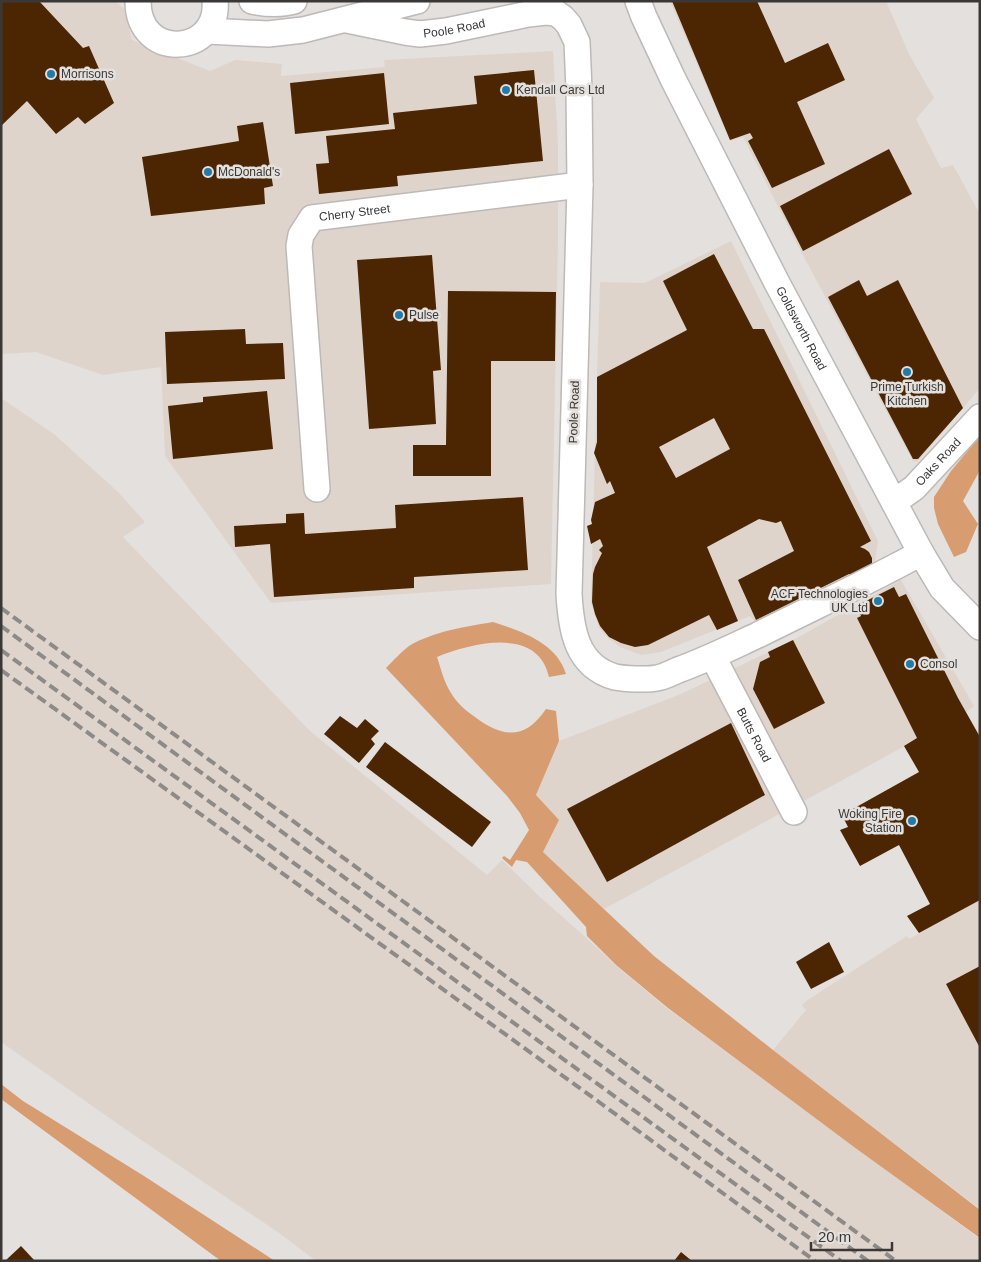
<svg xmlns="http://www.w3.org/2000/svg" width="981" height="1262" viewBox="0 0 981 1262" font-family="Arial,sans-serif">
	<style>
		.built { fill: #dfd4cc }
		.forest { fill: #d79d71 }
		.building { fill: #4c2602; fill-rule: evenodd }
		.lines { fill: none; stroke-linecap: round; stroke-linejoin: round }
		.minor-casing { stroke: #bdb9b7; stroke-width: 28 }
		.minor { stroke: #fff; stroke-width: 25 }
		.rail { stroke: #8d8a88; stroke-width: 4; stroke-dasharray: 10 5; stroke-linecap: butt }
		.poi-dot { fill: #227aa9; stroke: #e4e0dd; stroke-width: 2 }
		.labels { text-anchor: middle; stroke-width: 5; stroke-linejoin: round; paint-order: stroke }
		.street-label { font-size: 12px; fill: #3a3837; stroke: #e4e0dd }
		.poi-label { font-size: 12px; fill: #3a3837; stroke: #e4e0dd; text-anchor: start }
	</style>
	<rect width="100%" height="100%" fill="#e4e0dd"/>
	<!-- built -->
	<g class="built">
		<path d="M 1,1 L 115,1 L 124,9 L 132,40 L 210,71 L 235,60 L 282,64 L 281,76 L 385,67 L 384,60 L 553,51 L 558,145 L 558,242 L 551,584 L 271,603 L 165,456 L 161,367 L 103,375 L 36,352 L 1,354 Z"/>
		<path d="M 670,1 L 886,1 L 909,54 L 934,98 L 916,119 L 941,168 L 953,165 L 980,214 L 980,388 L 917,462 L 913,461 L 797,244 L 743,137 L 730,141 Z"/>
		<path d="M 731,241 L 878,541 L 875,561 L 755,622 L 750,616 L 661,652 L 641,655 L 620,647 L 608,638 L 599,628 L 591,602 L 597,374 L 600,282 L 645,283 Z"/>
		<path d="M 1,398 L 54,434 L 118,492 L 145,522 L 123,537 L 310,731 L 487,875 L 502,860 L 540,897 L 581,933 L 615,965 L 668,1009 L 980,1239 L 980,1261 L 316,1261 L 279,1233 L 128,1131 L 1,1042 Z"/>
		<path d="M 901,580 L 974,706 L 966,712 L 863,769 L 604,909 L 543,852 L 536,795 L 559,741 L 681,694 L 793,640 Z"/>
		<path d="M 980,900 L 980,1209 L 773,1050 L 806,1010 L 802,1005 L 806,1001 L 907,936 L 909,939 Z"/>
	</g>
	<!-- forest -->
	<g class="forest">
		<path d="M 980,436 L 980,470 L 963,501 L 978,524 L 966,552 L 954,557 L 938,524 L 934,508 L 934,497 L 951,471 Z"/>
		<path d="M 493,622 C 521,631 557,643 566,674 L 549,677 C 538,626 472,643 437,657 C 441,669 444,682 451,693 C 456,702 466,711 475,717 C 503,738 525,740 546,709 L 556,711 L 559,741 L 536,795 L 559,820 L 543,852 L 654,956 L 773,1050 L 980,1210 L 980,1238 L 854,1147 L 668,1008 L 616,965 L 587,936 L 586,927 L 527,862 L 516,860 L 512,867 L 502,858 L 504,856 L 510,860 L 529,830 L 520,813 L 507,796 L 386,668 C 393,661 401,652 409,646 C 434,631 465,627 493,622 Z"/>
		<path d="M 1,1084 L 23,1101 L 144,1176 L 275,1261 L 221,1261 L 1,1099 Z"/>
	</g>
	<!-- building -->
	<g class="building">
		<path d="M 1,1 L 39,1 L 83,48 L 89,46 L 114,103 L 85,124 L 78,117 L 56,134 L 27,101 L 1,126 Z"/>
		<path d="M 672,1 L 757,1 L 785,63 L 828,43 L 845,80 L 797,102 L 825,164 L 772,188 L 748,141 L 753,138 L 750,133 L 730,140 Z"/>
		<path d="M 534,70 L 543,161 L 397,176 L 398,186 L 319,194 L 316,164 L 329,163 L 326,136 L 395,129 L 393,113 L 477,104 L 474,76 Z"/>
		<path d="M 384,73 L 389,124 L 295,134 L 290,83 Z"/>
		<path d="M 263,122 L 273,186 L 264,188 L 265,204 L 151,216 L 142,157 L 239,141 L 237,126 Z"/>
		<path d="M 889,149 L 912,194 L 803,251 L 780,206 Z"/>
		<path d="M 714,254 L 753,329 L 764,329 L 871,541 L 860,547 L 865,549 L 869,552 L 872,558 L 872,564 L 870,571 L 853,576 L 849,574 L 756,620 L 738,580 L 794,551 L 781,521 L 776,523 L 759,519 L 707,547 L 738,621 L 717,630 L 709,615 L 648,645 L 635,647 L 621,643 L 609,637 L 600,626 L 595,614 L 592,602 L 593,574 L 595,567 L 602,553 L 599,550 L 603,546 L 600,539 L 591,544 L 587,526 L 592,524 L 591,520 L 595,502 L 615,493 L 610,481 L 607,484 L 594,453 L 597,442 L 597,377 L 687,330 L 663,281 ZM 714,418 L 730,449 L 676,478 L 659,447 Z"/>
		<path d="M 432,255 L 441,370 L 433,371 L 436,424 L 369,429 L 357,260 Z"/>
		<path d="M 859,280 L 867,296 L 898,280 L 963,408 L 918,459 L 913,459 L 828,297 Z"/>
		<path d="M 448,291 L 556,292 L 555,361 L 491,361 L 491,476 L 413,476 L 413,445 L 446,445 Z"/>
		<path d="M 245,329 L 246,344 L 283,343 L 285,379 L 167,384 L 165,332 Z"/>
		<path d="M 267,391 L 273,449 L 173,459 L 168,406 L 203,402 L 203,397 Z"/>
		<path d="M 523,497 L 528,570 L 414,577 L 414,588 L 274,597 L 270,544 L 235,547 L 234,526 L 286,523 L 286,514 L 304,513 L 305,534 L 396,528 L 395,505 Z"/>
		<path d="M 894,587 L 899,597 L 906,594 L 958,698 L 980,737 L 980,900 L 919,933 L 907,916 L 930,904 L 899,845 L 860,866 L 840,830 L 848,827 L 842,815 L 919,772 L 904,746 L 917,738 L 857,618 L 861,616 L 856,606 Z"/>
		<path d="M 793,640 L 825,703 L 774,729 L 753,689 L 760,662 L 770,657 L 768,652 Z"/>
		<path d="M 340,716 L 357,728 L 365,719 L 379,731 L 371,739 L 375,744 L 359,763 L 324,734 Z"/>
		<path d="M 731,723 L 765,795 L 607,882 L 567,809 Z"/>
		<path d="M 385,742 L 491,822 L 472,847 L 366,767 Z"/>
		<path d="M 829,942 L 844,972 L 811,989 L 796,962 Z"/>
		<path d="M 980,966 L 980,1048 L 946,984 Z"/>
		<path d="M 21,1246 L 35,1261 L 5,1261 Z"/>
		<path d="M 681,1252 L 692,1261 L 674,1261 Z"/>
	</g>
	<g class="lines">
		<!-- minor casing -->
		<g class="minor-casing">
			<g id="minor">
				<path d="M 138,1 C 138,62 220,55 215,1"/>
				<path d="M 252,1 C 266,4 280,5 294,1"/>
				<path id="s1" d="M 638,1 L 644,17 L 673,79 L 777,283 L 921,553 L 942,588 L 980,627"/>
				<path id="s2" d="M 347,20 L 405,32 L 420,34 L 446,31 L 528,14 L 546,12 L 556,13 L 563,18 L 569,25 L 577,42 L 579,90 L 580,185 L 569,594 C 571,629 576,666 615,677 C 625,679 647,680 657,678 C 664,677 671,673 678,670 C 706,660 732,647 758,635 C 812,608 868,582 921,553"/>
				<path d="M 207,31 L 268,34 L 303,30 L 417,1"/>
				<path id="s3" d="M 317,489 L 299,246 L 301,235 L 312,218 L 580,185"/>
				<path id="s4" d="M 894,502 L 914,488 L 980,417"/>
				<path id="s5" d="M 713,657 L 794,812"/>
			</g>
		</g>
		<!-- minor -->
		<use href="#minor" class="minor"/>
		<!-- rail -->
		<g class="rail">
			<path d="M 1,608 L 896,1261"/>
			<path d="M 1,626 L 868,1261"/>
			<path d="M 1,650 L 841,1261"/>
			<path d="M 1,670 L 599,1102 L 815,1261"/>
		</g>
	</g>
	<!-- markers -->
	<g class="poi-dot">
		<circle cx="51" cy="74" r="5"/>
		<circle cx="506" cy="90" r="5"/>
		<circle cx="208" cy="172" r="5"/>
		<circle cx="399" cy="315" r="5"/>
		<circle cx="907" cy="372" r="5"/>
		<circle cx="878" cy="601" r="5"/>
		<circle cx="910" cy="664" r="5"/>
		<circle cx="912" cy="821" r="5"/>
	</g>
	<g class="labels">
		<!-- street labels -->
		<g class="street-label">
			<text dy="4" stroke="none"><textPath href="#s2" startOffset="109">Poole Road</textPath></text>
			<text dy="4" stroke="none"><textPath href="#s3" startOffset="318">Cherry Street</textPath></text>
			<text dy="4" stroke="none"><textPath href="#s1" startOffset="366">Goldsworth Road</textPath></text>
			<text transform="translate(574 412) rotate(-88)" y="4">Poole Road</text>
			<text dy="4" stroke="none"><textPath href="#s4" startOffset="60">Oaks Road</textPath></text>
			<text dy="4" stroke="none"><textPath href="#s5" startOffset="88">Butts Road</textPath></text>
		</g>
		<!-- poi labels -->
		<g class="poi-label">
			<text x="61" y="78">Morrisons</text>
			<text x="516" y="94">Kendall Cars Ltd</text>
			<text x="218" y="176">McDonald's</text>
			<text x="409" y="319">Pulse</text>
			<text x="907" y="391" text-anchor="middle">Prime Turkish<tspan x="907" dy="14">Kitchen</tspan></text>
			<text x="868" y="598" text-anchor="end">ACF Technologies<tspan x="868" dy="14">UK Ltd</tspan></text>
			<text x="920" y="668">Consol</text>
			<text x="902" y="818" text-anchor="end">Woking Fire<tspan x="902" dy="14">Station</tspan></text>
		</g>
	</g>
	<!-- border -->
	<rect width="981" height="1262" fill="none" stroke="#3a3837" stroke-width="5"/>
	<!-- scale -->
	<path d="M811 1242v8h81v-8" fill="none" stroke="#3a3837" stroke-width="2.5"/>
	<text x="818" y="1242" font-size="15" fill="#3a3837" stroke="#e4e0dd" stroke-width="4" paint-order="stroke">20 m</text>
</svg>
